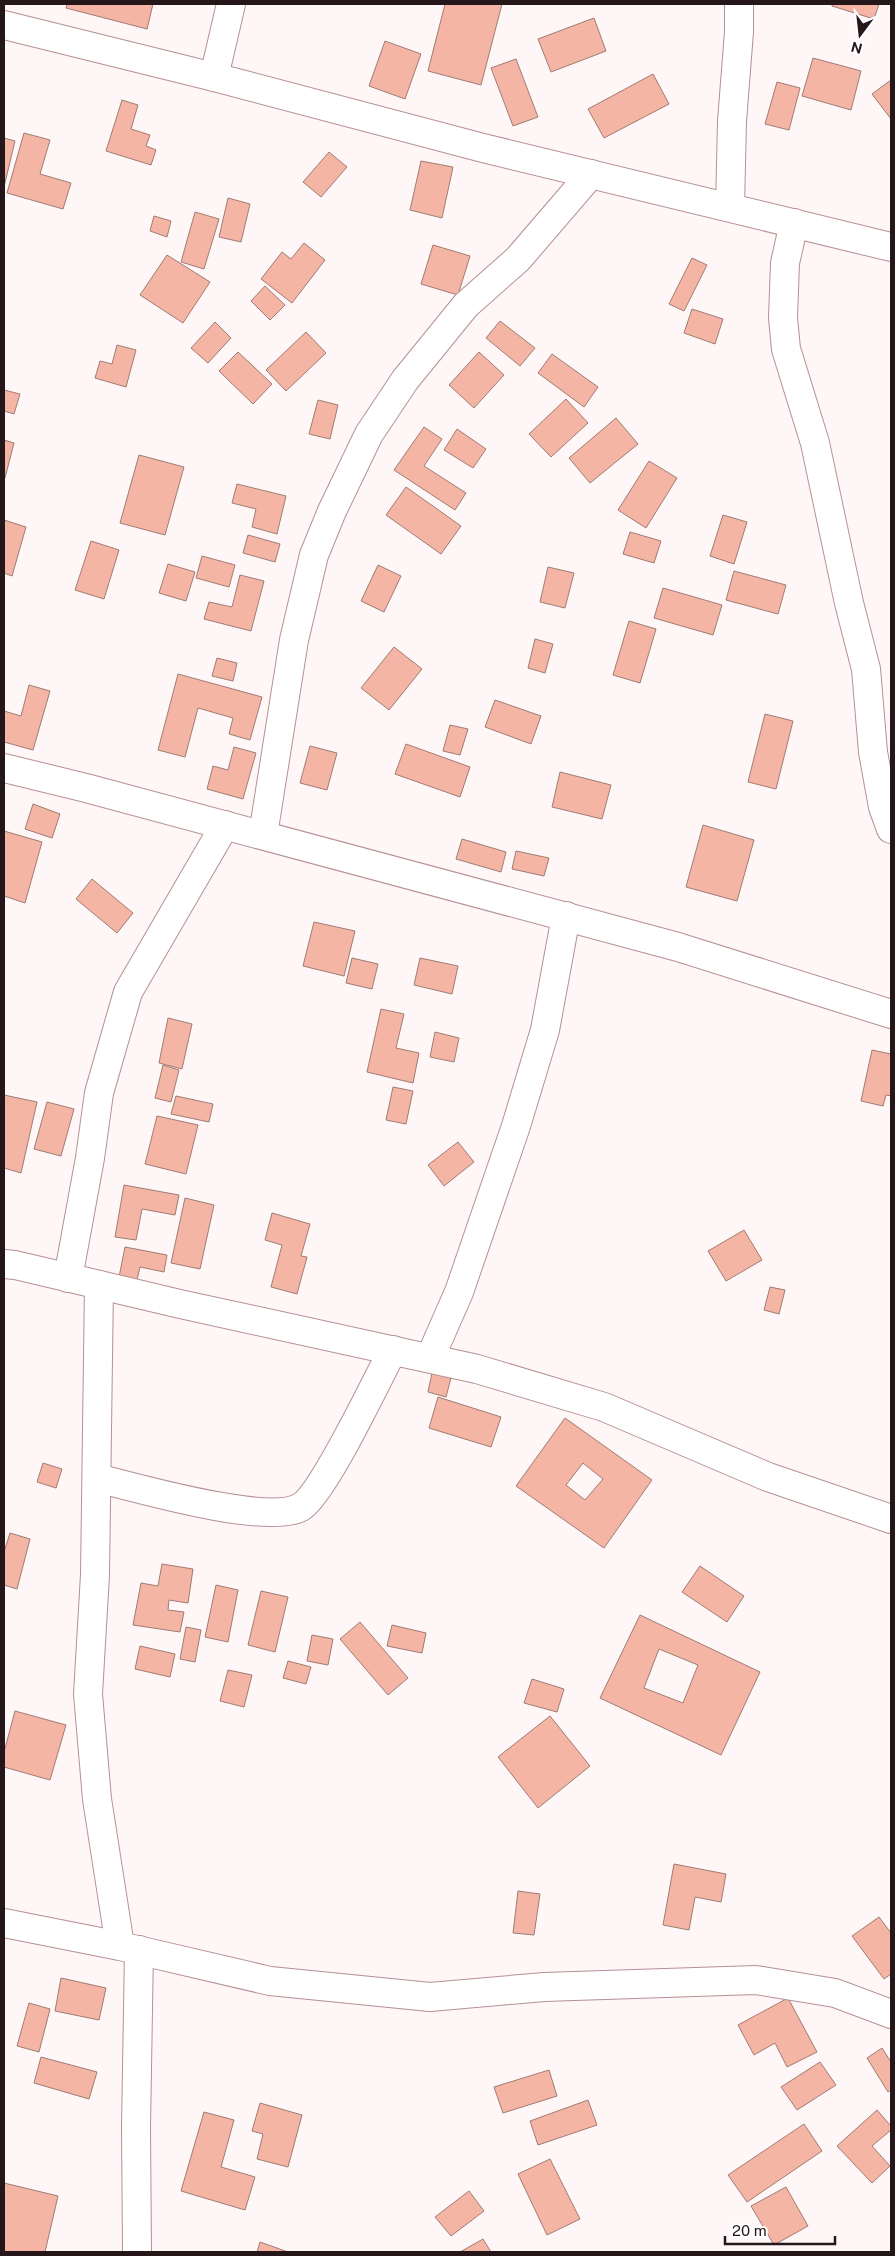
<svg xmlns="http://www.w3.org/2000/svg" width="895" height="2256" viewBox="0 0 895 2256" font-family="'Public Sans',sans-serif">
	<style>
		.building { fill: #f5b5a5; stroke: #9f7c73; fill-rule: evenodd }
		.lines { fill: none; stroke-linecap: round; stroke-linejoin: round }
		.minor-casing { stroke: #b69094; stroke-width: 30 }
		.minor { stroke: #fff; stroke-width: 28 }
	</style>
	<rect width="100%" height="100%" fill="#fff6f7"/>
	<!-- building -->
	<g class="building">
		<path d="M 67,4 L 153,4 L 147,29 L 66,8 Z"/>
		<path d="M 445,4 L 502,4 L 481,85 L 428,71 Z"/>
		<path d="M 832,4 L 879,4 L 874,19 L 832,6 Z"/>
		<path d="M 594,18 L 606,51 L 551,72 L 538,39 Z"/>
		<path d="M 385,41 L 421,54 L 405,99 L 369,86 Z"/>
		<path d="M 813,58 L 861,71 L 851,110 L 802,96 Z"/>
		<path d="M 516,59 L 538,117 L 513,126 L 491,68 Z"/>
		<path d="M 653,74 L 669,104 L 604,138 L 588,109 Z"/>
		<path d="M 891,80 L 891,119 L 872,94 Z"/>
		<path d="M 777,82 L 800,88 L 789,130 L 765,124 Z"/>
		<path d="M 122,100 L 138,105 L 131,129 L 150,135 L 146,146 L 156,150 L 151,165 L 106,151 Z"/>
		<path d="M 24,133 L 50,140 L 40,174 L 71,183 L 63,209 L 7,193 Z"/>
		<path d="M 4,138 L 15,141 L 4,187 Z"/>
		<path d="M 329,152 L 347,167 L 321,197 L 303,182 Z"/>
		<path d="M 421,161 L 453,167 L 442,218 L 410,210 Z"/>
		<path d="M 228,198 L 250,204 L 241,242 L 219,237 Z"/>
		<path d="M 195,212 L 219,219 L 204,269 L 181,262 Z"/>
		<path d="M 154,216 L 171,221 L 167,237 L 150,231 Z"/>
		<path d="M 304,243 L 325,260 L 292,303 L 261,279 L 282,252 L 291,259 Z"/>
		<path d="M 433,245 L 470,256 L 458,295 L 421,284 Z"/>
		<path d="M 167,255 L 210,282 L 183,323 L 140,295 Z"/>
		<path d="M 692,258 L 707,265 L 684,311 L 669,304 Z"/>
		<path d="M 265,286 L 285,305 L 270,320 L 251,301 Z"/>
		<path d="M 692,309 L 723,319 L 715,344 L 684,333 Z"/>
		<path d="M 500,321 L 535,348 L 520,366 L 486,338 Z"/>
		<path d="M 215,322 L 231,338 L 208,363 L 191,348 Z"/>
		<path d="M 306,332 L 326,353 L 286,391 L 266,370 Z"/>
		<path d="M 117,345 L 136,350 L 126,387 L 95,378 L 100,361 L 112,364 Z"/>
		<path d="M 238,352 L 272,384 L 253,404 L 219,371 Z"/>
		<path d="M 479,352 L 504,375 L 474,408 L 449,385 Z"/>
		<path d="M 552,354 L 598,387 L 584,407 L 538,373 Z"/>
		<path d="M 4,390 L 20,394 L 14,414 L 4,411 Z"/>
		<path d="M 566,399 L 588,423 L 551,457 L 529,434 Z"/>
		<path d="M 318,400 L 338,405 L 330,439 L 309,434 Z"/>
		<path d="M 616,418 L 638,444 L 590,483 L 569,458 Z"/>
		<path d="M 424,427 L 442,439 L 424,466 L 466,493 L 455,510 L 394,470 Z"/>
		<path d="M 457,429 L 486,449 L 473,468 L 444,450 Z"/>
		<path d="M 4,440 L 14,443 L 5,478 L 4,477 Z"/>
		<path d="M 139,455 L 184,467 L 165,535 L 120,523 Z"/>
		<path d="M 649,461 L 677,478 L 646,528 L 618,510 Z"/>
		<path d="M 237,484 L 286,496 L 277,534 L 252,527 L 256,509 L 232,503 Z"/>
		<path d="M 406,487 L 461,526 L 441,554 L 386,515 Z"/>
		<path d="M 723,515 L 747,522 L 734,564 L 710,556 Z"/>
		<path d="M 4,520 L 26,527 L 12,576 L 4,573 Z"/>
		<path d="M 630,532 L 661,541 L 654,563 L 623,554 Z"/>
		<path d="M 248,535 L 280,544 L 275,562 L 243,553 Z"/>
		<path d="M 91,541 L 119,550 L 104,599 L 75,590 Z"/>
		<path d="M 202,556 L 235,565 L 229,587 L 196,578 Z"/>
		<path d="M 168,564 L 195,572 L 186,601 L 159,593 Z"/>
		<path d="M 378,565 L 401,576 L 384,612 L 361,601 Z"/>
		<path d="M 548,567 L 574,573 L 565,608 L 540,602 Z"/>
		<path d="M 734,571 L 786,585 L 778,614 L 726,600 Z"/>
		<path d="M 240,575 L 264,581 L 251,631 L 204,619 L 209,602 L 232,607 Z"/>
		<path d="M 663,588 L 722,605 L 713,635 L 654,618 Z"/>
		<path d="M 629,621 L 656,629 L 640,683 L 613,675 Z"/>
		<path d="M 535,639 L 553,644 L 545,673 L 528,668 Z"/>
		<path d="M 394,647 L 422,669 L 389,710 L 361,688 Z"/>
		<path d="M 217,658 L 237,663 L 233,681 L 212,676 Z"/>
		<path d="M 178,674 L 262,697 L 250,740 L 229,734 L 233,718 L 198,708 L 185,757 L 158,750 Z"/>
		<path d="M 29,685 L 50,691 L 33,750 L 4,742 L 4,711 L 21,716 Z"/>
		<path d="M 495,700 L 541,716 L 531,744 L 485,727 Z"/>
		<path d="M 765,714 L 793,721 L 776,789 L 748,782 Z"/>
		<path d="M 450,725 L 468,729 L 460,755 L 443,751 Z"/>
		<path d="M 406,744 L 470,767 L 460,797 L 395,774 Z"/>
		<path d="M 310,746 L 337,753 L 327,790 L 300,783 Z"/>
		<path d="M 234,747 L 256,753 L 243,799 L 207,789 L 213,766 L 228,770 Z"/>
		<path d="M 560,772 L 611,785 L 602,819 L 552,807 Z"/>
		<path d="M 33,804 L 60,814 L 52,838 L 25,829 Z"/>
		<path d="M 703,825 L 754,840 L 737,901 L 686,887 Z"/>
		<path d="M 4,831 L 42,842 L 25,903 L 4,896 Z"/>
		<path d="M 462,839 L 506,852 L 501,872 L 456,859 Z"/>
		<path d="M 516,851 L 549,858 L 544,876 L 512,869 Z"/>
		<path d="M 92,879 L 133,913 L 117,933 L 76,899 Z"/>
		<path d="M 314,922 L 355,931 L 344,976 L 303,966 Z"/>
		<path d="M 352,958 L 378,964 L 372,989 L 346,983 Z"/>
		<path d="M 420,958 L 458,966 L 452,994 L 414,985 Z"/>
		<path d="M 381,1009 L 404,1014 L 396,1048 L 419,1053 L 413,1083 L 367,1072 Z"/>
		<path d="M 168,1018 L 192,1024 L 182,1069 L 159,1063 Z"/>
		<path d="M 435,1032 L 459,1038 L 454,1062 L 430,1057 Z"/>
		<path d="M 872,1050 L 891,1054 L 891,1096 L 886,1095 L 883,1106 L 861,1101 Z"/>
		<path d="M 163,1065 L 179,1070 L 171,1102 L 155,1098 Z"/>
		<path d="M 393,1087 L 413,1091 L 406,1124 L 386,1120 Z"/>
		<path d="M 4,1095 L 37,1102 L 21,1173 L 4,1168 Z"/>
		<path d="M 176,1096 L 213,1104 L 209,1122 L 171,1114 Z"/>
		<path d="M 47,1102 L 74,1109 L 61,1156 L 34,1149 Z"/>
		<path d="M 157,1116 L 198,1125 L 186,1174 L 145,1164 Z"/>
		<path d="M 458,1142 L 474,1162 L 444,1186 L 428,1165 Z"/>
		<path d="M 124,1185 L 179,1195 L 175,1215 L 142,1209 L 136,1240 L 115,1237 Z"/>
		<path d="M 185,1198 L 214,1205 L 200,1269 L 171,1263 Z"/>
		<path d="M 272,1213 L 310,1224 L 301,1256 L 307,1257 L 297,1294 L 271,1287 L 282,1245 L 265,1240 Z"/>
		<path d="M 744,1230 L 762,1260 L 726,1281 L 708,1251 Z"/>
		<path d="M 125,1247 L 167,1255 L 164,1272 L 140,1267 L 137,1280 L 119,1277 Z"/>
		<path d="M 770,1287 L 785,1290 L 779,1314 L 764,1310 Z"/>
		<path d="M 432,1373 L 451,1378 L 446,1397 L 428,1392 Z"/>
		<path d="M 438,1397 L 501,1417 L 491,1447 L 429,1428 Z"/>
		<path d="M 565,1418 L 652,1480 L 604,1548 L 516,1486 ZM 583,1463 L 603,1479 L 585,1500 L 566,1485 Z"/>
		<path d="M 43,1463 L 62,1469 L 56,1488 L 37,1482 Z"/>
		<path d="M 10,1533 L 30,1539 L 17,1589 L 4,1585 L 4,1552 Z"/>
		<path d="M 162,1564 L 193,1569 L 188,1603 L 169,1600 L 168,1610 L 184,1612 L 180,1632 L 133,1625 L 141,1583 L 158,1586 Z"/>
		<path d="M 700,1566 L 744,1596 L 727,1622 L 682,1592 Z"/>
		<path d="M 216,1585 L 238,1590 L 228,1642 L 205,1637 Z"/>
		<path d="M 261,1591 L 288,1597 L 275,1652 L 248,1645 Z"/>
		<path d="M 640,1615 L 760,1672 L 721,1755 L 600,1698 ZM 659,1649 L 698,1665 L 683,1703 L 644,1688 Z"/>
		<path d="M 360,1622 L 408,1678 L 388,1695 L 340,1639 Z"/>
		<path d="M 392,1625 L 426,1633 L 422,1653 L 387,1646 Z"/>
		<path d="M 186,1627 L 201,1630 L 195,1662 L 180,1659 Z"/>
		<path d="M 312,1635 L 333,1639 L 328,1665 L 307,1661 Z"/>
		<path d="M 140,1646 L 175,1654 L 170,1677 L 135,1669 Z"/>
		<path d="M 288,1661 L 311,1667 L 306,1684 L 283,1678 Z"/>
		<path d="M 228,1670 L 252,1675 L 244,1707 L 220,1701 Z"/>
		<path d="M 532,1679 L 564,1689 L 557,1712 L 524,1703 Z"/>
		<path d="M 15,1711 L 66,1725 L 50,1780 L 4,1767 L 4,1752 Z"/>
		<path d="M 550,1716 L 590,1766 L 538,1808 L 498,1757 Z"/>
		<path d="M 674,1864 L 726,1874 L 721,1902 L 695,1897 L 689,1930 L 663,1925 Z"/>
		<path d="M 518,1891 L 540,1894 L 534,1935 L 513,1933 Z"/>
		<path d="M 879,1917 L 891,1933 L 891,1974 L 884,1979 L 852,1936 Z"/>
		<path d="M 61,1978 L 106,1988 L 99,2020 L 55,2011 Z"/>
		<path d="M 788,1998 L 817,2052 L 787,2067 L 775,2043 L 754,2055 L 738,2025 Z"/>
		<path d="M 29,2003 L 50,2009 L 39,2052 L 17,2046 Z"/>
		<path d="M 882,2048 L 891,2062 L 891,2090 L 888,2092 L 867,2058 Z"/>
		<path d="M 41,2057 L 97,2072 L 89,2099 L 34,2083 Z"/>
		<path d="M 820,2062 L 836,2085 L 797,2110 L 781,2087 Z"/>
		<path d="M 549,2070 L 557,2096 L 503,2113 L 494,2087 Z"/>
		<path d="M 588,2100 L 597,2125 L 538,2145 L 530,2121 Z"/>
		<path d="M 260,2103 L 302,2115 L 288,2167 L 257,2159 L 263,2134 L 252,2131 Z"/>
		<path d="M 877,2110 L 891,2126 L 891,2130 L 872,2146 L 890,2166 L 872,2183 L 837,2146 Z"/>
		<path d="M 204,2112 L 234,2120 L 221,2167 L 255,2177 L 245,2210 L 181,2191 Z"/>
		<path d="M 804,2124 L 822,2151 L 747,2202 L 728,2175 Z"/>
		<path d="M 550,2159 L 580,2219 L 547,2235 L 518,2174 Z"/>
		<path d="M 4,2183 L 58,2196 L 45,2252 L 4,2252 Z"/>
		<path d="M 786,2187 L 808,2226 L 774,2245 L 751,2206 Z"/>
		<path d="M 469,2191 L 484,2211 L 451,2236 L 435,2217 Z"/>
		<path d="M 483,2239 L 491,2252 L 460,2252 Z"/>
		<path d="M 260,2242 L 288,2252 L 257,2252 Z"/>
	</g>
	<g class="lines">
		<!-- minor casing -->
		<g class="minor-casing">
			<g id="minor">
				<path d="M 4,25 L 214,77 L 483,148 L 891,247"/>
				<path d="M 214,77 L 231,4"/>
				<path d="M 730,207 L 732,121 L 739,32 L 739,4"/>
				<path d="M 794,223 L 785,263 L 783,318 L 786,349 L 815,443 L 849,603 L 866,669 L 873,752 L 883,807 L 891,829"/>
				<path d="M 4,768 L 86,788 L 678,947 L 891,1014"/>
				<path d="M 263,835 L 294,640 L 314,555 L 332,511 L 369,434 L 405,380 L 466,305 L 518,259 L 591,174"/>
				<path d="M 4,1264 L 15,1265 L 180,1304 L 477,1369 L 604,1407 L 768,1477 L 891,1519"/>
				<path d="M 68,1278 L 90,1158 L 99,1093 L 128,992 L 225,825"/>
				<path d="M 99,1285 L 95,1575 L 88,1694 L 97,1799 L 120,1946"/>
				<path d="M 430,1358 L 459,1292 L 516,1126 L 545,1030 L 566,916"/>
				<path d="M 97,1478 C 137,1488 268,1526 301,1507 C 324,1493 377,1379 393,1350"/>
				<path d="M 4,1923 L 120,1946 L 270,1981 L 430,1997 L 544,1987 L 756,1980 L 835,1993 L 891,2014"/>
				<path d="M 137,2252 L 136,2128 L 139,1950"/>
			</g>
		</g>
		<!-- minor -->
		<use href="#minor" class="minor"/>
	</g>
	<!-- border -->
	<rect width="895" height="2256" fill="none" stroke="#251719" stroke-width="10"/>
	<!-- north arrow -->
	<g transform="translate(860 35) rotate(195)" stroke="#ffffff" stroke-width="4" paint-order="stroke">
	<path d="M0-4L9 19L0 12L-9 19Z" fill="#251719"/>
	<text y="-8" font-size="14" font-weight="bold" text-anchor="middle" fill="#251719">N</text>
	</g>
	<!-- scale -->
	<path d="M725 2236v8h110v-8" fill="none" stroke="#251719" stroke-width="2.5"/>
	<text x="732" y="2236" font-size="15" fill="#251719" stroke="#ffffff" stroke-width="4" paint-order="stroke">20 m</text>
</svg>
